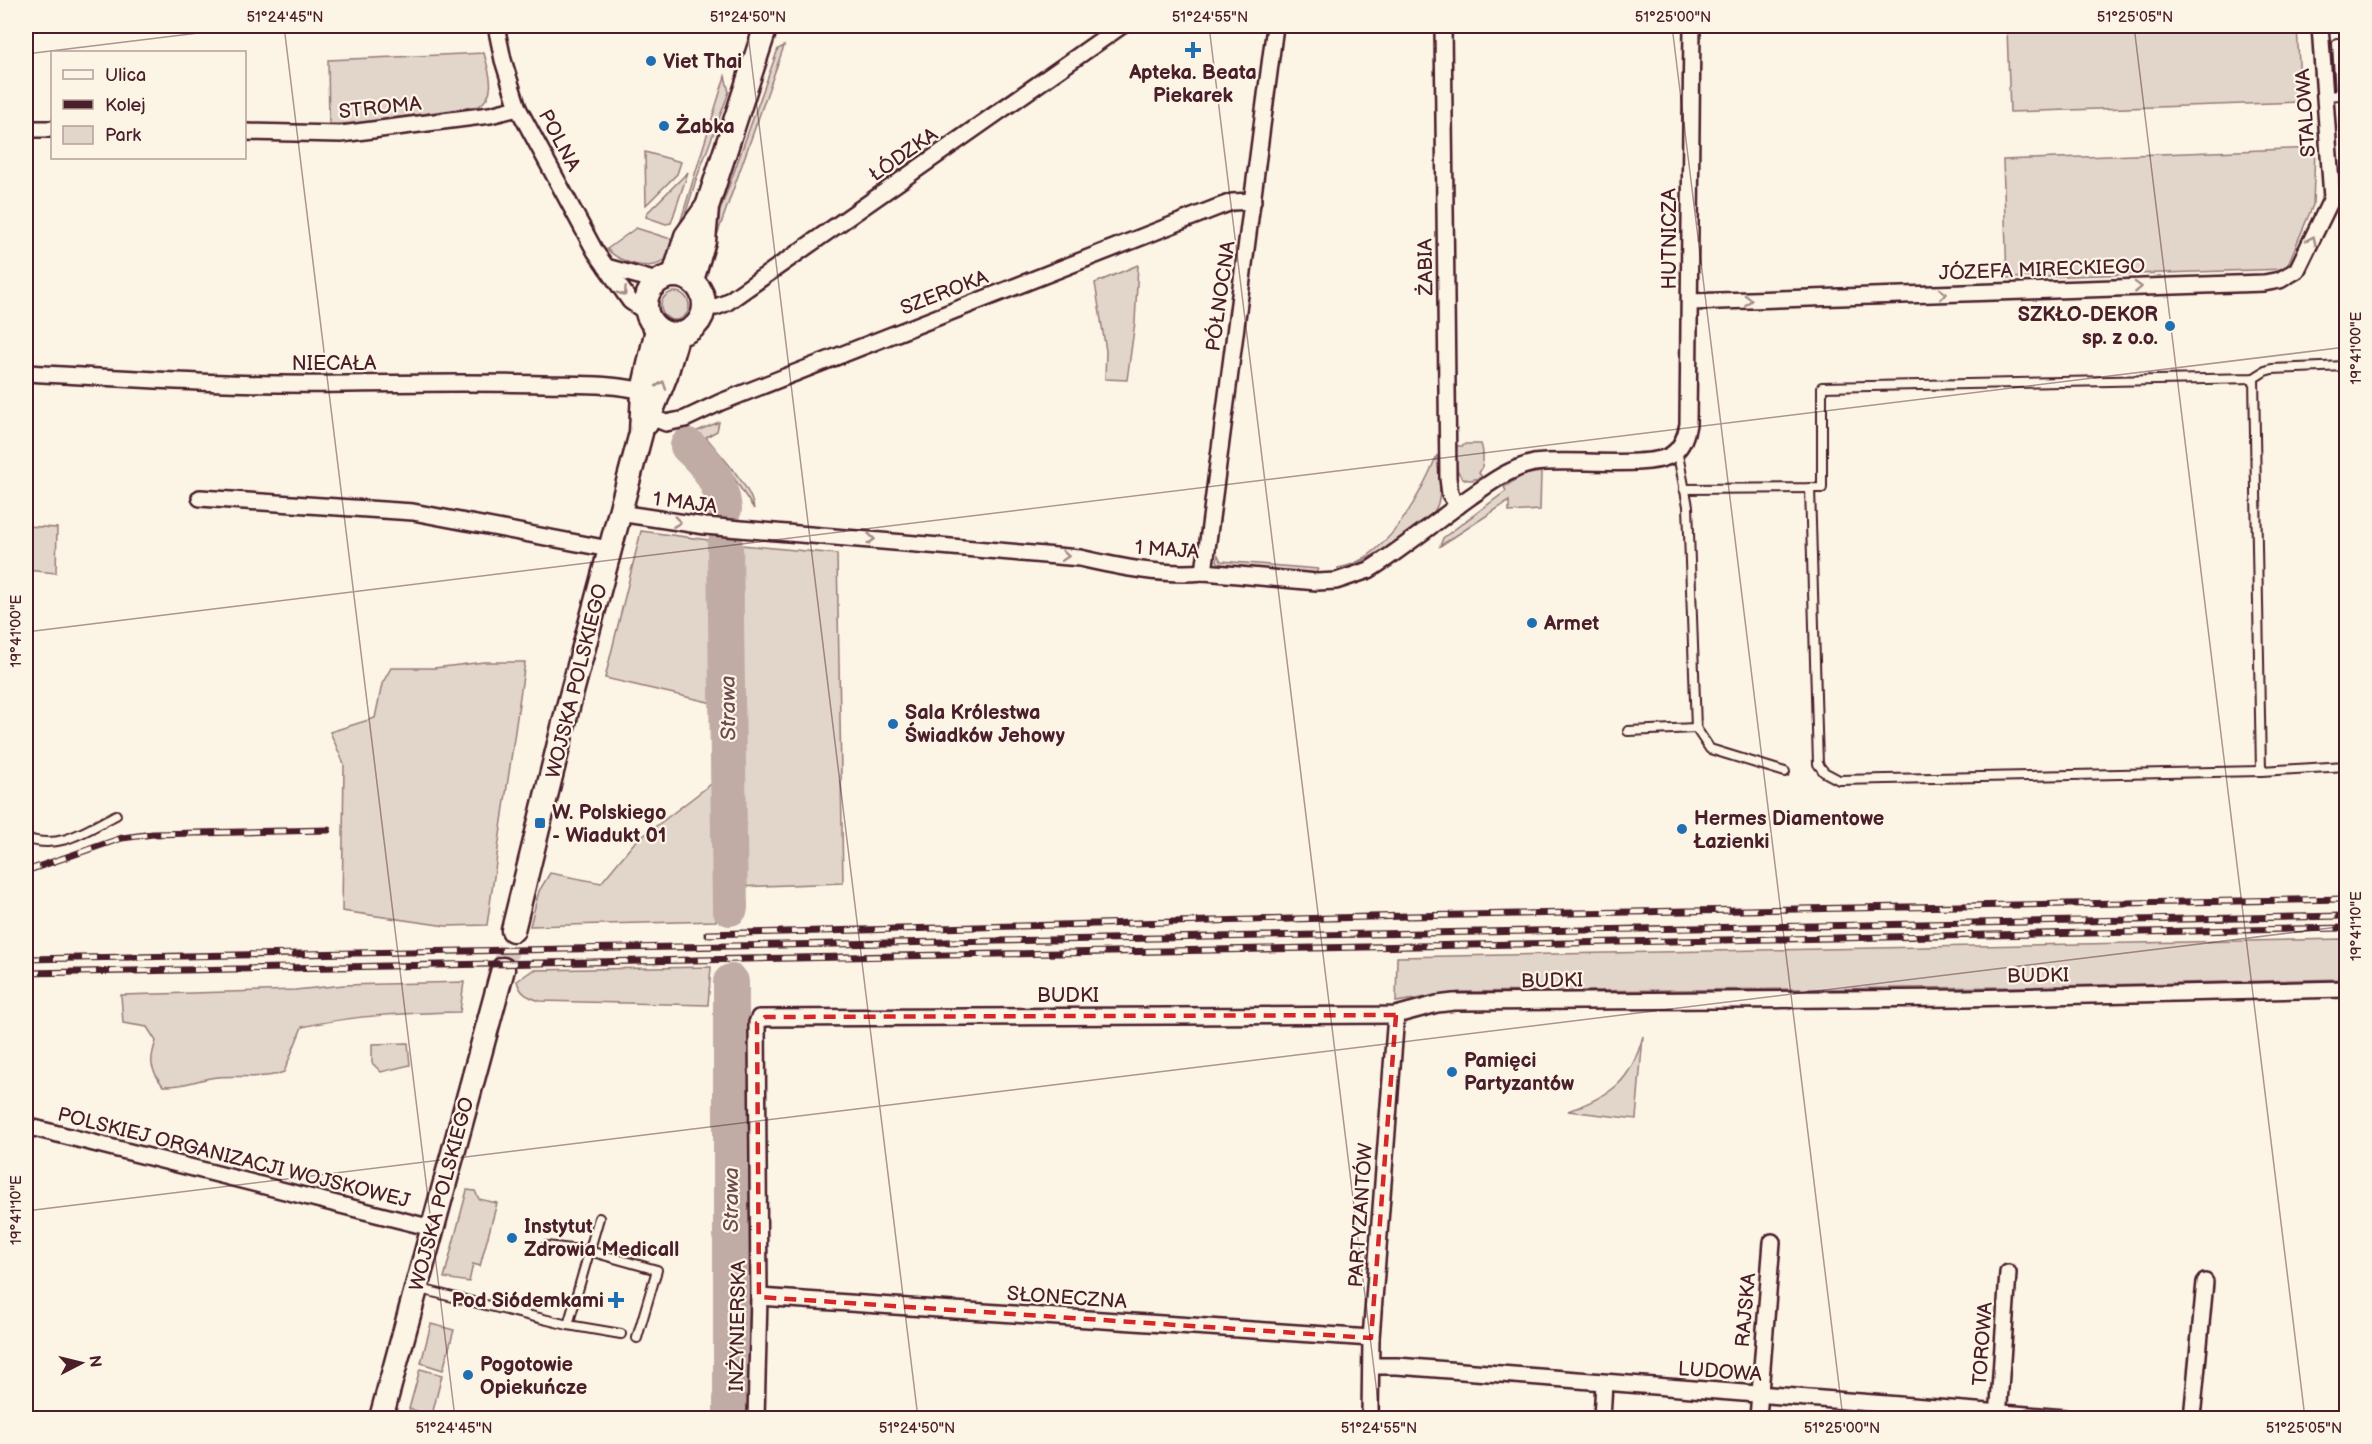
<svg xmlns="http://www.w3.org/2000/svg" width="2372" height="1444" viewBox="0 0 2372 1444" font-family="'Balsamiq Sans',sans-serif">
	<style>
		.green { fill: #e2d5ca; stroke: #967a7a; stroke-width: 1.5 }
		.lines { fill: none; stroke-linecap: round; stroke-linejoin: round }
		.river { stroke: #c0aca5; stroke-width: 36 }
		.secondary-tunnel { stroke: #d8cac0; stroke-width: 22; stroke-dasharray: 22 11; stroke-linecap: butt }
		.lane-casing { stroke: #4a1f2b; stroke-width: 12 }
		.street-casing { stroke: #4a1f2b; stroke-width: 20 }
		.secondary-casing { stroke: #4a1f2b; stroke-width: 27 }
		.lane { stroke: #fcf5e5; stroke-width: 8 }
		.street { stroke: #fcf5e5; stroke-width: 15 }
		.secondary { stroke: #fcf5e5; stroke-width: 22 }
		.rail-casing { stroke: #4a1f2b; stroke-width: 7 }
		.rail { stroke: #fcf5e5; stroke-width: 4.5; stroke-dasharray: 14; stroke-linecap: butt }
		.oneway { stroke: #a38a88 }
		.marked { fill: none; stroke: #d62828; stroke-width: 4.5; stroke-dasharray: 12 8; stroke-linejoin: round }
		.ticks { fill: none; stroke: #4a1f2b; stroke-width: 1.5; stroke-opacity: 0.45 }
		.poi-dot { fill: #1f6fb2; stroke: #fcf5e5; stroke-width: 2 }
		.labels { text-anchor: middle; stroke-width: 4.5; stroke-linejoin: round; paint-order: stroke }
		.poi-label { font-size: 20px; font-weight: bold; fill: #4a1f2b; stroke: #fcf5e5; text-anchor: start }
		.street-label { font-size: 20px; fill: #4a1f2b; stroke: #fcf5e5 }
		.water-label { font-size: 21px; font-style: italic; fill: #6d4950; stroke: #fcf5e5 }
		.neatline { fill: none; stroke: #4a1f2b; stroke-width: 2 }
		.ticks-label { font-size: 15px; text-anchor: middle; fill: #4a1f2b }
	</style>
	<rect width="100%" height="100%" fill="#fcf5e5"/>
	<filter id="ink" filterUnits="userSpaceOnUse"><feTurbulence type="fractalNoise" baseFrequency=".0167" numOctaves="2"/><feDisplacementMap in="SourceGraphic" scale="12" xChannelSelector="R" yChannelSelector="G"/><feConvolveMatrix kernelMatrix="1 2 1 2 8 2 1 2 1" color-interpolation-filters="sRGB"/></filter>
	<g filter="url(#ink)">
		<!-- green -->
		<g class="green">
			<path d="M 2230,26 L 2297,26 L 2301,102 L 2010,112 L 2007,29 Z"/>
			<path d="M 784,46 L 716,238 L 720,211 L 778,49 Z"/>
			<path d="M 484,53 C 489,73 498,93 479,106 L 351,124 L 329,124 L 328,60 Z"/>
			<path d="M 725,76 L 729,92 L 696,180 L 681,228 L 680,223 Z"/>
			<path d="M 2315,148 L 2313,205 L 2286,269 L 2007,278 L 2003,160 Z"/>
			<path d="M 645,152 L 681,162 L 677,174 L 646,205 Z"/>
			<path d="M 688,172 L 671,223 L 666,224 L 646,217 L 647,213 Z"/>
			<path d="M 636,228 L 677,241 C 674,246 672,253 668,257 C 654,274 620,263 607,249 Z"/>
			<path d="M 1138,265 L 1135,322 L 1127,380 L 1105,379 L 1106,351 L 1095,283 Z"/>
			<circle cx="675" cy="306" r="14"/>
			<path d="M 719,422 L 717,431 L 706,437 C 720,455 752,487 754,509 L 730,472 L 697,431 Z"/>
			<path d="M 1465,444 L 1481,444 C 1484,452 1484,467 1479,473 L 1482,477 C 1456,488 1455,466 1455,446 L 1463,446 Z"/>
			<path d="M 1437,455 C 1438,470 1443,492 1437,506 C 1430,526 1360,565 1338,571 L 1338,568 C 1387,560 1420,496 1437,455 Z"/>
			<path d="M 1541,472 L 1540,510 L 1509,512 L 1509,501 L 1440,546 L 1443,538 L 1506,491 L 1504,487 L 1523,475 Z"/>
			<path d="M 26,526 L 57,528 L 56,573 L 26,570 Z"/>
			<path d="M 641,531 L 716,541 L 717,704 L 605,678 Z"/>
			<path d="M 730,544 L 837,554 L 843,883 L 737,887 Z"/>
			<path d="M 1218,555 L 1221,561 L 1318,569 L 1316,573 L 1222,566 L 1217,561 Z"/>
			<path d="M 484,662 L 525,662 L 487,925 L 446,926 L 342,911 L 344,764 L 330,732 L 375,718 L 382,684 L 391,668 L 434,668 Z"/>
			<path d="M 719,778 L 716,921 L 530,926 L 539,891 L 550,873 L 601,883 L 634,843 Z"/>
			<path d="M 2346,939 L 2346,979 L 2016,987 L 1459,992 L 1396,1002 L 1397,957 Z"/>
			<path d="M 711,967 L 708,1005 L 540,1001 C 528,997 520,994 517,981 L 533,970 Z"/>
			<path d="M 464,982 L 460,1012 C 407,1013 354,1015 302,1027 L 284,1072 C 264,1080 240,1075 218,1077 C 197,1079 186,1087 163,1086 C 150,1068 149,1062 156,1041 L 147,1027 L 123,1023 L 121,995 L 295,990 L 344,985 Z"/>
			<path d="M 1643,1036 L 1636,1119 L 1568,1111 C 1612,1095 1631,1082 1643,1036 Z"/>
			<path d="M 408,1043 L 410,1065 L 381,1072 L 372,1063 L 372,1044 Z"/>
			<path d="M 467,1190 L 475,1191 L 479,1199 L 497,1203 L 480,1266 L 473,1264 L 469,1282 L 444,1278 Z"/>
			<path d="M 431,1324 L 454,1330 L 443,1370 L 421,1363 Z"/>
			<path d="M 420,1369 L 442,1375 L 432,1415 L 409,1409 Z"/>
		</g>
		<g class="lines">
			<!-- river -->
			<g class="river">
				<path d="M 688,446 C 708,464 721,482 724,509"/>
				<path d="M 725,545 L 730,908"/>
				<path d="M 731,982 L 731,1418"/>
			</g>
			<!-- secondary-tunnel -->
			<path class="secondary-tunnel" d="M 503,969 L 513,930"/>
			<!-- lane casing -->
			<g class="lane-casing">
				<g id="lane">
					<path d="M 2325,96 L 2340,95 L 2337,43 L 2346,43"/>
					<path d="M 2254,378 L 2261,771 L 2346,766"/>
					<path d="M 1677,450 L 1688,506 L 1696,728 L 1710,749 L 1785,772"/>
					<path d="M 1810,488 L 1818,764 L 1824,772 L 1839,780 L 2261,771"/>
					<path d="M 1684,489 L 1822,488 L 1822,387 L 2254,378 L 2265,371 L 2272,369 L 2346,366"/>
					<path d="M 1628,731 L 1696,728"/>
					<path d="M 26,838 C 59,851 87,830 116,815"/>
					<path d="M 546,1246 L 589,1251 L 657,1270 L 637,1338"/>
					<path d="M 420,1289 L 568,1325 L 621,1334"/>
					<path d="M 568,1325 L 599,1218"/>
				</g>
			</g>
			<!-- street casing -->
			<g class="street-casing">
				<g id="street">
					<path d="M 496,26 L 503,60 L 518,108 L 595,251 L 630,301 L 646,312"/>
					<path d="M 1443,26 L 1448,478 L 1450,494 L 1458,506"/>
					<path d="M 2320,26 L 2332,198"/>
					<path d="M 26,129 L 52,129"/>
					<path d="M 244,132 L 341,134 L 490,115 L 518,108"/>
					<path d="M 606,267 L 657,281"/>
					<path d="M 1690,302 L 2264,283 L 2280,280 L 2297,270 L 2332,198 L 2346,193"/>
					<path d="M 705,306 L 716,307 L 726,303 L 1121,26"/>
					<path d="M 26,373 C 133,379 240,386 348,384 C 413,383 478,382 543,384 C 576,385 610,383 643,391"/>
					<path d="M 651,417 L 666,423 L 685,419 L 721,402 L 1218,207 L 1232,202 L 1253,201"/>
					<path d="M 200,498 L 413,512 L 609,549"/>
					<path d="M 619,513 L 705,526 L 1080,558 C 1119,567 1163,576 1204,572 L 1317,582 L 1336,581 L 1369,570 C 1404,548 1436,521 1470,497 C 1490,483 1510,468 1534,463 C 1566,458 1649,469 1671,455 C 1682,448 1686,436 1688,424 L 1692,26"/>
					<path d="M 1204,572 L 1275,26"/>
					<path d="M 26,1126 L 432,1228"/>
					<path d="M 759,1297 L 1371,1338"/>
					<path d="M 1371,1366 L 1397,1366 L 2065,1418"/>
					<path d="M 756,1418 L 759,1297 L 757,1023 L 759,1018 L 1396,1015 L 1437,1004 L 1454,1002 L 1965,998 L 2346,989"/>
					<path d="M 1370,1418 L 1371,1338 L 1396,1015"/>
					<path d="M 1602,1418 L 1604,1383"/>
					<path d="M 1758,1418 L 1772,1242"/>
					<path d="M 1998,1418 L 2008,1273"/>
					<path d="M 2192,1418 L 2205,1282"/>
				</g>
			</g>
			<!-- secondary casing -->
			<g class="secondary-casing">
				<g id="secondary">
					<path d="M 674,275 L 686,236 L 706,208"/>
					<circle cx="675" cy="305" r="29"/>
					<path d="M 692,280 L 704,241 L 707,207 L 766,26"/>
					<path d="M 647,423 L 666,375 L 678,334"/>
					<path d="M 513,930 L 568,707 L 641,433 L 643,391 L 657,329"/>
					<path d="M 381,1418 L 503,969"/>
				</g>
			</g>
			<!-- lane -->
			<use href="#lane" class="lane"/>
			<!-- street -->
			<use href="#street" class="street"/>
			<!-- secondary -->
			<use href="#secondary" class="secondary"/>
			<!-- rail casing -->
			<g class="rail-casing">
				<g id="rail">
					<path d="M 26,871 L 122,838 L 153,834 L 328,830"/>
					<path d="M 707,934 L 1409,916 L 2346,899"/>
					<path d="M 26,959 L 2346,916"/>
					<path d="M 26,973 L 2346,928"/>
				</g>
			</g>
			<!-- rail -->
			<use href="#rail" class="rail"/>
		</g>
		<!-- one-way arrows -->
		<defs><path id="oneway-chevron" d="M-2-3.5L2.5 0L-2 3.5" fill="none" stroke-width="1.6" stroke-linecap="round" stroke-linejoin="round" transform="scale(1.5)"/></defs>
		<g class="oneway">
			<use href="#oneway-chevron" transform="translate(2312 240) rotate(-65)"/>
			<use href="#oneway-chevron" transform="translate(2138 287) rotate(-2)"/>
			<use href="#oneway-chevron" transform="translate(623 292) rotate(55)"/>
			<use href="#oneway-chevron" transform="translate(1943 294) rotate(-2)"/>
			<use href="#oneway-chevron" transform="translate(1748 300) rotate(-2)"/>
			<use href="#oneway-chevron" transform="translate(662 385) rotate(-71)"/>
			<use href="#oneway-chevron" transform="translate(677 522) rotate(7)"/>
			<use href="#oneway-chevron" transform="translate(871 539) rotate(5)"/>
			<use href="#oneway-chevron" transform="translate(1065 556) rotate(5)"/>
		</g>
	</g>
	<!-- marked area -->
	<path class="marked" d="M 1396,1015 L 1371,1338 L 759,1297 L 757,1023 L 765,1017 Z"/>
	<!-- ticks -->
	<path class="ticks" d="M 284,26 L 455,1418M 747,26 L 918,1418M 1209,26 L 1380,1418M 1672,26 L 1843,1418M 2134,26 L 2305,1418M 26,54 L 256,26M 26,632 L 2346,347M 26,1211 L 2346,926"/>
	<!-- markers -->
	<g class="poi-dot">
		<path d="M1190 41h6v6h6v6h-6v6h-6v-6h-6v-6h6z"/>
		<circle cx="651" cy="61" r="6"/>
		<circle cx="664" cy="126" r="6"/>
		<circle cx="2170" cy="326" r="6"/>
		<circle cx="1532" cy="623" r="6"/>
		<circle cx="893" cy="724" r="6"/>
		<rect x="534" y="817" width="12" height="12" rx="3"/>
		<circle cx="1682" cy="829" r="6"/>
		<circle cx="1452" cy="1072" r="6"/>
		<circle cx="512" cy="1238" r="6"/>
		<path d="M613 1291h6v6h6v6h-6v6h-6v-6h-6v-6h6z"/>
		<circle cx="468" cy="1375" r="6"/>
	</g>
	<g class="labels">
		<!-- poi labels -->
		<g class="poi-label">
			<text x="663" y="68">Viet Thai</text>
			<text x="1193" y="79" text-anchor="middle">Apteka. Beata<tspan x="1193" dy="23">Piekarek</tspan></text>
			<text x="676" y="133">Żabka</text>
			<text x="2158" y="321" text-anchor="end">SZKŁO-DEKOR<tspan x="2158" dy="23">sp. z o.o.</tspan></text>
			<text x="1544" y="630">Armet</text>
			<text x="905" y="719">Sala Królestwa<tspan x="905" dy="23">Świadków Jehowy</tspan></text>
			<text x="552" y="819">W. Polskiego<tspan x="552" dy="23">- Wiadukt 01</tspan></text>
			<text x="1694" y="825">Hermes Diamentowe<tspan x="1694" dy="23">Łazienki</tspan></text>
			<text x="1464" y="1067">Pamięci<tspan x="1464" dy="23">Partyzantów</tspan></text>
			<text x="524" y="1233">Instytut<tspan x="524" dy="23">Zdrowia Medicall</tspan></text>
			<text x="604" y="1307" text-anchor="end">Pod Siódemkami</text>
			<text x="480" y="1371">Pogotowie<tspan x="480" dy="23">Opiekuńcze</tspan></text>
		</g>
		<!-- street labels -->
		<g class="street-label">
			<text transform="translate(380 107) rotate(-6)" y="7">STROMA</text>
			<text transform="translate(2305 113) rotate(-94)" y="7">STALOWA</text>
			<text transform="translate(560 140) rotate(62)" y="7">POLNA</text>
			<text transform="translate(903 154) rotate(-35)" y="7">ŁÓDZKA</text>
			<text transform="translate(1669 239) rotate(-90)" y="7">HUTNICZA</text>
			<text transform="translate(1425 267) rotate(-91)" y="7">ŻABIA</text>
			<text transform="translate(2042 269) rotate(-2)" y="7">JÓZEFA MIRECKIEGO</text>
			<text transform="translate(944 292) rotate(-21)" y="7">SZEROKA</text>
			<text transform="translate(1220 296) rotate(-82)" y="7">PÓŁNOCNA</text>
			<text x="334" y="370">NIECAŁA</text>
			<text transform="translate(685 502) rotate(7)" y="7">1 MAJA</text>
			<text transform="translate(1167 549) rotate(4)" y="7">1 MAJA</text>
			<text transform="translate(576 681) rotate(-76)" y="7">WOJSKA POLSKIEGO</text>
			<text transform="translate(2038 975) rotate(-1)" y="7">BUDKI</text>
			<text transform="translate(1552 980) rotate(-1)" y="7">BUDKI</text>
			<text x="1068" y="1002">BUDKI</text>
			<text transform="translate(234 1157) rotate(14)" y="7">POLSKIEJ ORGANIZACJI WOJSKOWEJ</text>
			<text transform="translate(441 1194) rotate(-75)" y="7">WOJSKA POLSKIEGO</text>
			<text transform="translate(1360 1215) rotate(-86)" y="7">PARTYZANTÓW</text>
			<text transform="translate(1067 1297) rotate(4)" y="7">SŁONECZNA</text>
			<text transform="translate(1745 1310) rotate(-85)" y="7">RAJSKA</text>
			<text transform="translate(737 1326) rotate(-89)" y="7">INŻYNIERSKA</text>
			<text transform="translate(1982 1344) rotate(-86)" y="7">TOROWA</text>
			<text transform="translate(1720 1371) rotate(4)" y="7">LUDOWA</text>
		</g>
		<!-- water labels -->
		<g class="water-label">
			<text transform="translate(728 708) rotate(-91)" y="7">Strawa</text>
			<text transform="translate(731 1200) rotate(-90)" y="7">Strawa</text>
		</g>
	</g>
	<!-- margin -->
	<rect width="2372" height="1444" fill="none" stroke="#fcf5e5" stroke-width="66"/>
	<!-- legend -->
	<rect x="51" y="51" width="195" height="108" fill="#fcf5e5" stroke="#b59f9b" stroke-width="1.5"/>
	<rect x="63" y="70" width="30" height="9" fill="#fcf5e5" stroke="#b59f9b" stroke-width="1.5"/>
	<text x="105" y="81" font-size="18" fill="#4a1f2b">Ulica</text>
	<rect x="63" y="100" width="30" height="9" fill="#4a1f2b" stroke="#b59f9b" stroke-width="1.5"/>
	<text x="105" y="111" font-size="18" fill="#4a1f2b">Kolej</text>
	<rect x="63" y="126" width="30" height="18" fill="#e2d5ca" stroke="#b59f9b" stroke-width="1.5"/>
	<text x="105" y="141" font-size="18" fill="#4a1f2b">Park</text>
	<!-- north arrow -->
	<g transform="translate(81 1363) rotate(83)" stroke="#fcf5e5" stroke-width="4.5" paint-order="stroke">
	<path d="M0-4.5L10 22L0 15L-10 22Z" fill="#4a1f2b"/>
	<text y="-9" font-size="16" font-weight="bold" text-anchor="middle" fill="#4a1f2b">N</text>
	</g>
	<rect x="33" y="33" width="2306" height="1378" class="neatline"/>
	<g class="ticks-label">
		<text x="285" y="22">51°24'45"N</text>
		<text x="748" y="22">51°24'50"N</text>
		<text x="1210" y="22">51°24'55"N</text>
		<text x="1673" y="22">51°25'00"N</text>
		<text x="2135" y="22">51°25'05"N</text>
		<text transform="translate(2356 348) rotate(-90)" y="5">19°41'00"E</text>
		<text transform="translate(16 631) rotate(-90)" y="5">19°41'00"E</text>
		<text transform="translate(2356 926) rotate(-90)" y="5">19°41'10"E</text>
		<text transform="translate(16 1210) rotate(-90)" y="5">19°41'10"E</text>
		<text x="454" y="1433">51°24'45"N</text>
		<text x="917" y="1433">51°24'50"N</text>
		<text x="1379" y="1433">51°24'55"N</text>
		<text x="1842" y="1433">51°25'00"N</text>
		<text x="2304" y="1433">51°25'05"N</text>
	</g>
</svg>
